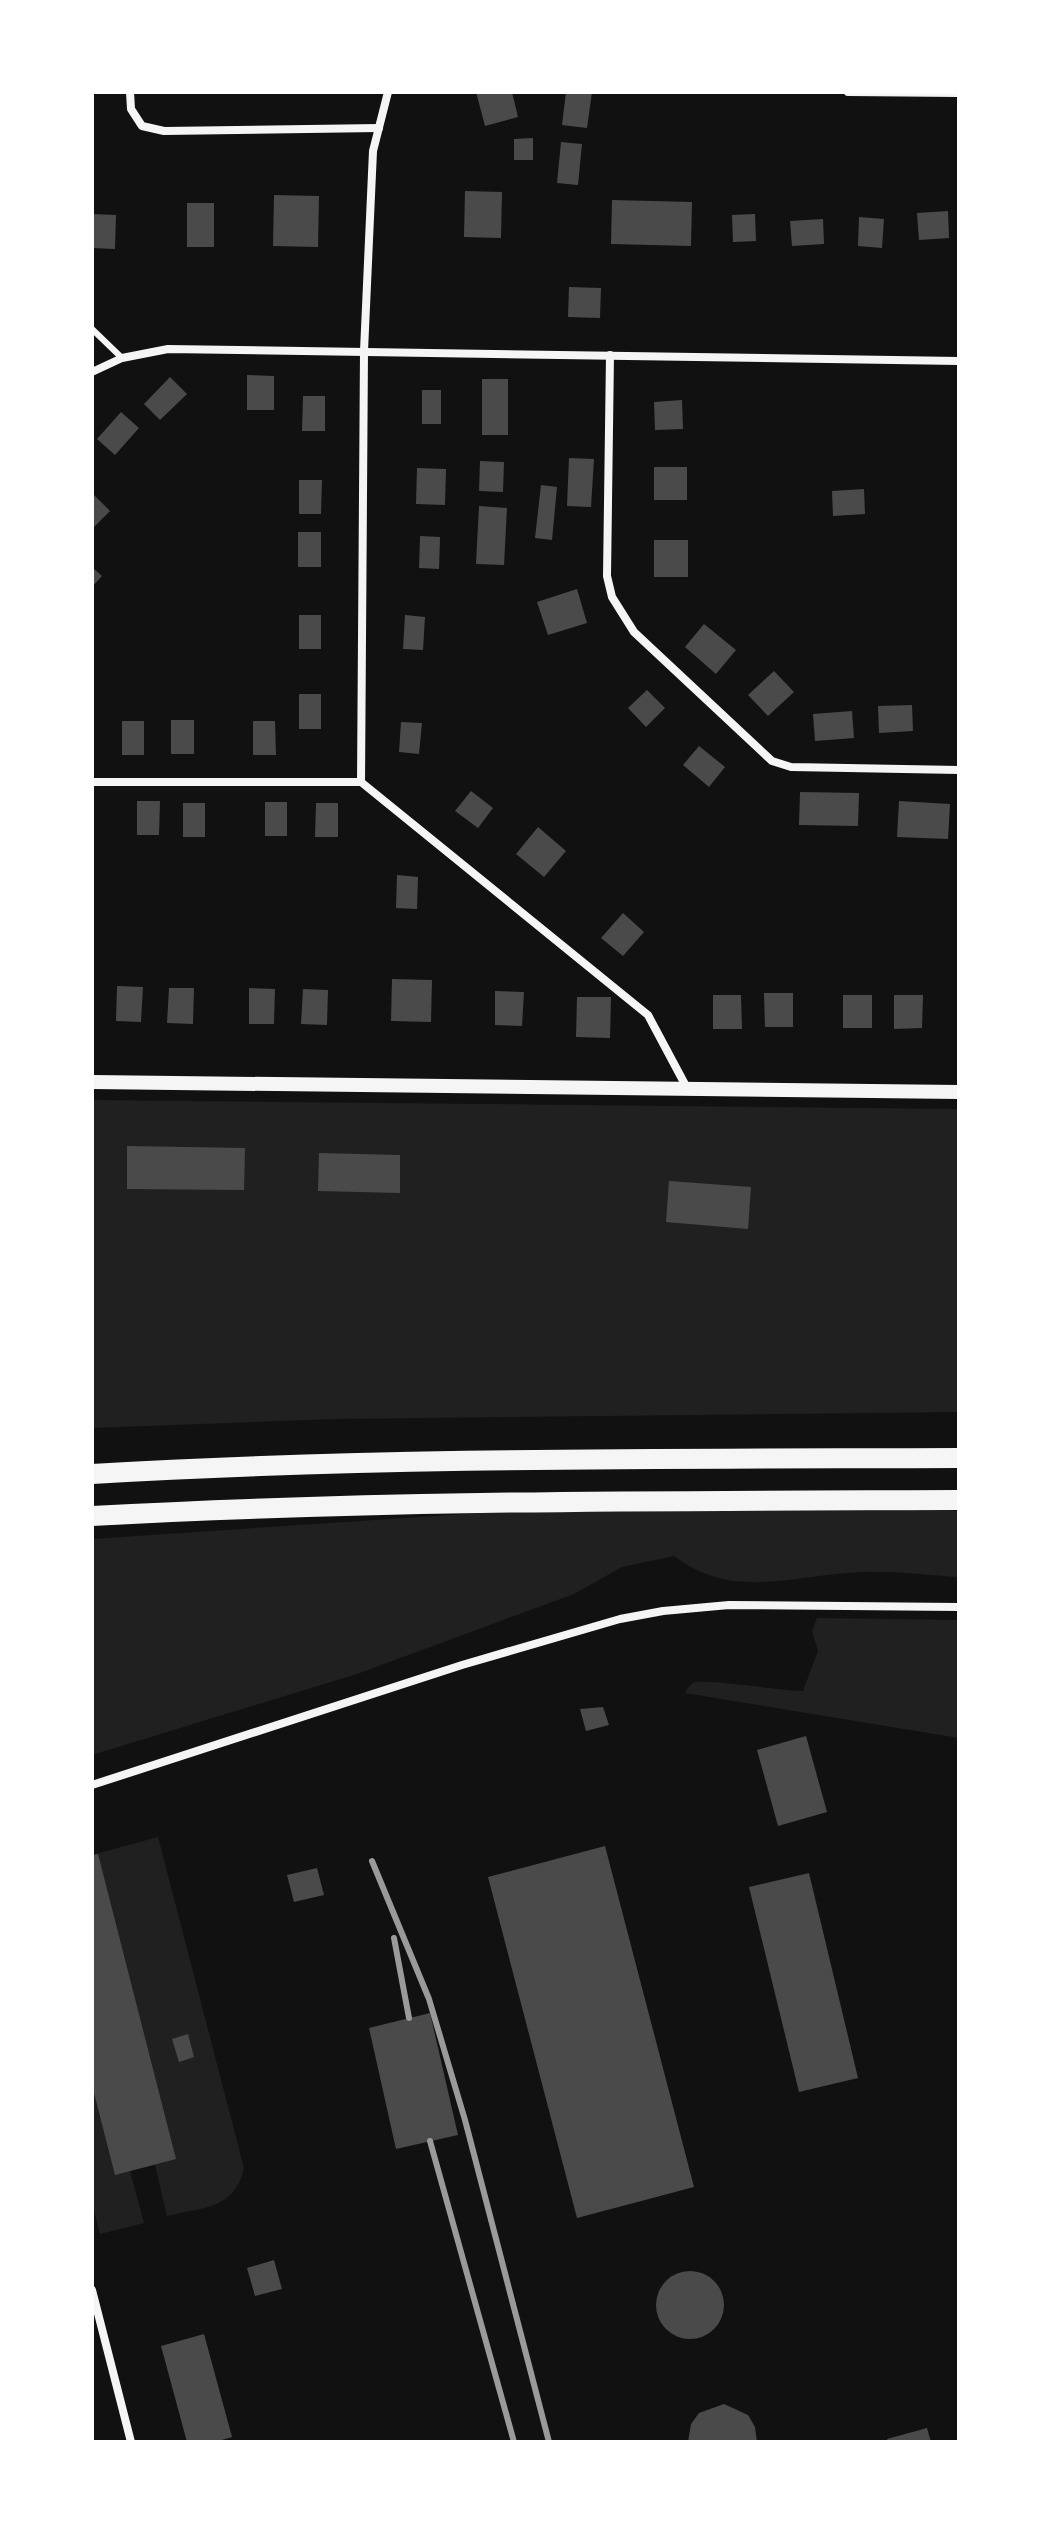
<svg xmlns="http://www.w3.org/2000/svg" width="1051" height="2534" viewBox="0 0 1051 2534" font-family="Manrope,sans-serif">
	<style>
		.green { fill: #202020 }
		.building { fill: #4a4a4a }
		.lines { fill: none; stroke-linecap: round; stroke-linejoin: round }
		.service { stroke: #f5f5f5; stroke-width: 6 }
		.minor { stroke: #f5f5f5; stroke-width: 8 }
		.tertiary { stroke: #f5f5f5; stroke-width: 14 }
		.trunk { stroke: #f5f5f5; stroke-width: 20 }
		.rail { stroke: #9a9a9a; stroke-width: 6 }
	</style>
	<rect width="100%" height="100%" fill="#111"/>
	<!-- green -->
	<g class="green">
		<path d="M 92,1100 L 959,1109 L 959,1412 L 335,1419 L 92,1428 Z"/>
		<path d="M 509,1511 L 959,1511 L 959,1577 C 922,1575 884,1569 847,1573 C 783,1578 730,1598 674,1556 L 622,1567 L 574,1594 L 357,1674 L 92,1755 L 92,1539 Z"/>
		<path d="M 817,1618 L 959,1620 L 959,1738 L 685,1693 C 687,1690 689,1686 693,1683 C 701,1678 784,1691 803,1691 L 818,1651 L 812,1631 Z"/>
		<path d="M 158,1837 L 244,2168 C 234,2210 203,2207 167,2216 L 155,2165 L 130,2171 L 144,2223 L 100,2234 L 92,2203 L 92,1855 Z"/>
	</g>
	<!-- building -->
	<g class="building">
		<path d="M 476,92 L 512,92 L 518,117 L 485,126 Z"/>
		<path d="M 566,92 L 592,92 L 587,128 L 562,125 Z"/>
		<path d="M 533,138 L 533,160 L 514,160 L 514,139 Z"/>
		<path d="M 561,142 L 582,144 L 578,185 L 557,183 Z"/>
		<path d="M 465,191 L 502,192 L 501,238 L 464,237 Z"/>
		<path d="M 274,195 L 319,196 L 318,247 L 273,246 Z"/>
		<path d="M 612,200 L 692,202 L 691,246 L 611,244 Z"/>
		<rect x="187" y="203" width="27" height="44"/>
		<path d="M 948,211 L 949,238 L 919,240 L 917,213 Z"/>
		<path d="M 92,214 L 116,215 L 115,249 L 92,248 Z"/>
		<path d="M 755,214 L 756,241 L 733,242 L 732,215 Z"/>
		<path d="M 859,217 L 884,219 L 882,248 L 858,246 Z"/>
		<path d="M 823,219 L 824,244 L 792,246 L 790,221 Z"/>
		<path d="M 569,287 L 601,288 L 600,318 L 568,317 Z"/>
		<path d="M 247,375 L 274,376 L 274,410 L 247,410 Z"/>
		<path d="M 170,377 L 187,394 L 160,420 L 144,404 Z"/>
		<rect x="482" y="379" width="26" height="56"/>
		<rect x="422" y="390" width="19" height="34"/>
		<path d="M 303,396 L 325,396 L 325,431 L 302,431 Z"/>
		<path d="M 682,400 L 683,429 L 655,430 L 654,402 Z"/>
		<path d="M 121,412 L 139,428 L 115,455 L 97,439 Z"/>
		<path d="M 569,458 L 594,459 L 591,507 L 567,506 Z"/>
		<path d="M 480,461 L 504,462 L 503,492 L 479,491 Z"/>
		<rect x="654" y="467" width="33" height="33"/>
		<path d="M 417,468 L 446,469 L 445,505 L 416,504 Z"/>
		<path d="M 299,480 L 322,480 L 321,514 L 299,514 Z"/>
		<path d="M 541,485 L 557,487 L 552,540 L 535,538 Z"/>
		<path d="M 864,489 L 865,514 L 833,516 L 832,491 Z"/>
		<path d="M 94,495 L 110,511 L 92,529 L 92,497 Z"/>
		<path d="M 479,506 L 507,508 L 504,565 L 476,564 Z"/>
		<rect x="298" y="532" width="23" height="35"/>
		<path d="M 420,536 L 440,537 L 439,569 L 419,568 Z"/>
		<rect x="654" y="540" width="34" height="37"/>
		<path d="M 92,567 L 102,576 L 92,587 Z"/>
		<path d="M 577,589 L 587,623 L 548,635 L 537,602 Z"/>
		<rect x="299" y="615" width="22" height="34"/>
		<path d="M 405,615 L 425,617 L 423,650 L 403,649 Z"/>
		<path d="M 704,624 L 736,650 L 716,674 L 685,647 Z"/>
		<path d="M 774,671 L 794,692 L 768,716 L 748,695 Z"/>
		<path d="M 647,690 L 665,708 L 646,727 L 628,708 Z"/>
		<rect x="299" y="694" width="22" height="35"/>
		<path d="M 912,705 L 913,731 L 879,733 L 878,706 Z"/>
		<path d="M 852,711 L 854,738 L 815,741 L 813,714 Z"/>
		<rect x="171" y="720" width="23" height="34"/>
		<rect x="122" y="721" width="22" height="34"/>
		<path d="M 253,721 L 275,721 L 276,755 L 253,755 Z"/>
		<path d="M 401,722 L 422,723 L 419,754 L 399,752 Z"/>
		<path d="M 699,746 L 725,767 L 709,787 L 683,765 Z"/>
		<path d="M 471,791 L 493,808 L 478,828 L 455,811 Z"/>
		<path d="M 800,792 L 859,793 L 858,826 L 799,825 Z"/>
		<path d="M 137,801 L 160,801 L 159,835 L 137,835 Z"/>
		<path d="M 899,801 L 950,804 L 948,839 L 897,837 Z"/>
		<rect x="265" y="802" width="22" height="34"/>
		<rect x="183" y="803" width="22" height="34"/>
		<path d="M 316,803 L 338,803 L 338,837 L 315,837 Z"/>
		<path d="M 538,827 L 566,851 L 544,877 L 516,854 Z"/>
		<path d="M 397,875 L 418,877 L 417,909 L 396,908 Z"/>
		<path d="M 623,913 L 644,932 L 623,956 L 601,938 Z"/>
		<path d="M 392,979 L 432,980 L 431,1022 L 391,1021 Z"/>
		<path d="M 117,986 L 143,987 L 141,1022 L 116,1021 Z"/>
		<path d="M 169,988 L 194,988 L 193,1024 L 167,1023 Z"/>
		<path d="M 249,988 L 275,989 L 274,1024 L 249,1024 Z"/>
		<path d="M 303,989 L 328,990 L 327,1025 L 301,1024 Z"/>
		<path d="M 495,991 L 524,992 L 522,1026 L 495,1025 Z"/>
		<path d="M 764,993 L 793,993 L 793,1027 L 765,1027 Z"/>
		<path d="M 713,995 L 741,995 L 742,1029 L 713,1029 Z"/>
		<rect x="843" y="995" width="29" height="33"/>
		<path d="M 894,995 L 923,995 L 922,1028 L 894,1029 Z"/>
		<path d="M 577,997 L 611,997 L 610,1038 L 576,1037 Z"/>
		<path d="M 127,1146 L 245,1148 L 244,1190 L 127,1189 Z"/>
		<path d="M 319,1153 L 400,1155 L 400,1193 L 318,1191 Z"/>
		<path d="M 669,1181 L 751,1187 L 748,1229 L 666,1222 Z"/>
		<path d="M 603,1707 L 609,1725 L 586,1731 L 580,1709 Z"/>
		<path d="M 806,1736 L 827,1812 L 778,1826 L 757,1750 Z"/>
		<path d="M 605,1846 L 694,2187 L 577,2218 L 488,1877 Z"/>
		<path d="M 98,1854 L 176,2159 L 115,2175 L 92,2085 L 92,1855 Z"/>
		<path d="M 317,1868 L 324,1895 L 294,1902 L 287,1875 Z"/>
		<path d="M 809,1873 L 858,2078 L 799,2092 L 749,1887 Z"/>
		<path d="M 430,2013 L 458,2135 L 396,2149 L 369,2028 Z"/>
		<path d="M 188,2034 L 194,2057 L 179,2062 L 172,2039 Z"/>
		<path d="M 274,2260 L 282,2289 L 255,2296 L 247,2268 Z"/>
		<circle cx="690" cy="2305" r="34"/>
		<path d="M 204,2334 L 232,2437 L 215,2442 L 187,2442 L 161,2346 Z"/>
		<path d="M 724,2404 L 748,2415 L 755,2427 L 757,2442 L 688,2442 L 691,2424 L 699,2413 Z"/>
		<path d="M 927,2428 L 931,2442 L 888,2442 L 887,2439 Z"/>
	</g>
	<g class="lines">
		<!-- service -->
		<path class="service" d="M 92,329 L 122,358"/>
		<!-- minor -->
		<g class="minor">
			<path d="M 130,92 L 131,109 L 142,126 L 164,131 L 379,128"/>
			<path d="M 848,92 L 959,93"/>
			<path d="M 610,355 L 607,576 L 612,597 L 634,632 L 772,761 L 791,767 L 959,770"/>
			<path d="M 92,372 L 122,358 L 168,349 L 959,361"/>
			<path d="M 92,782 L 361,782"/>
			<path d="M 361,782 L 364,351 L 373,151 L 388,92"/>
			<path d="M 361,782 L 648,1015 L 688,1090"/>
			<path d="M 92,1785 L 462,1665 L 620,1619 L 663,1611 L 729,1605 L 959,1607"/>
			<path d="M 92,2290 L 131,2442"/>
		</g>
		<!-- tertiary -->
		<path class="tertiary" d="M 92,1082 L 959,1092"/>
		<!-- trunk -->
		<g class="trunk">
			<path d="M 92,1474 C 381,1457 670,1459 959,1458"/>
			<path d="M 92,1516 C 381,1500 670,1501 959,1500"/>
		</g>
		<!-- rail -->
		<g class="rail">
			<path d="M 372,1861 L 429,1999 L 465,2120 L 549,2442"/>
			<path d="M 394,1938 L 409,2018"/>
			<path d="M 430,2141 L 514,2442"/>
		</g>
	</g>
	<!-- border -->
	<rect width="1051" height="2534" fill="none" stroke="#ffffff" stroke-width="188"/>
</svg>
